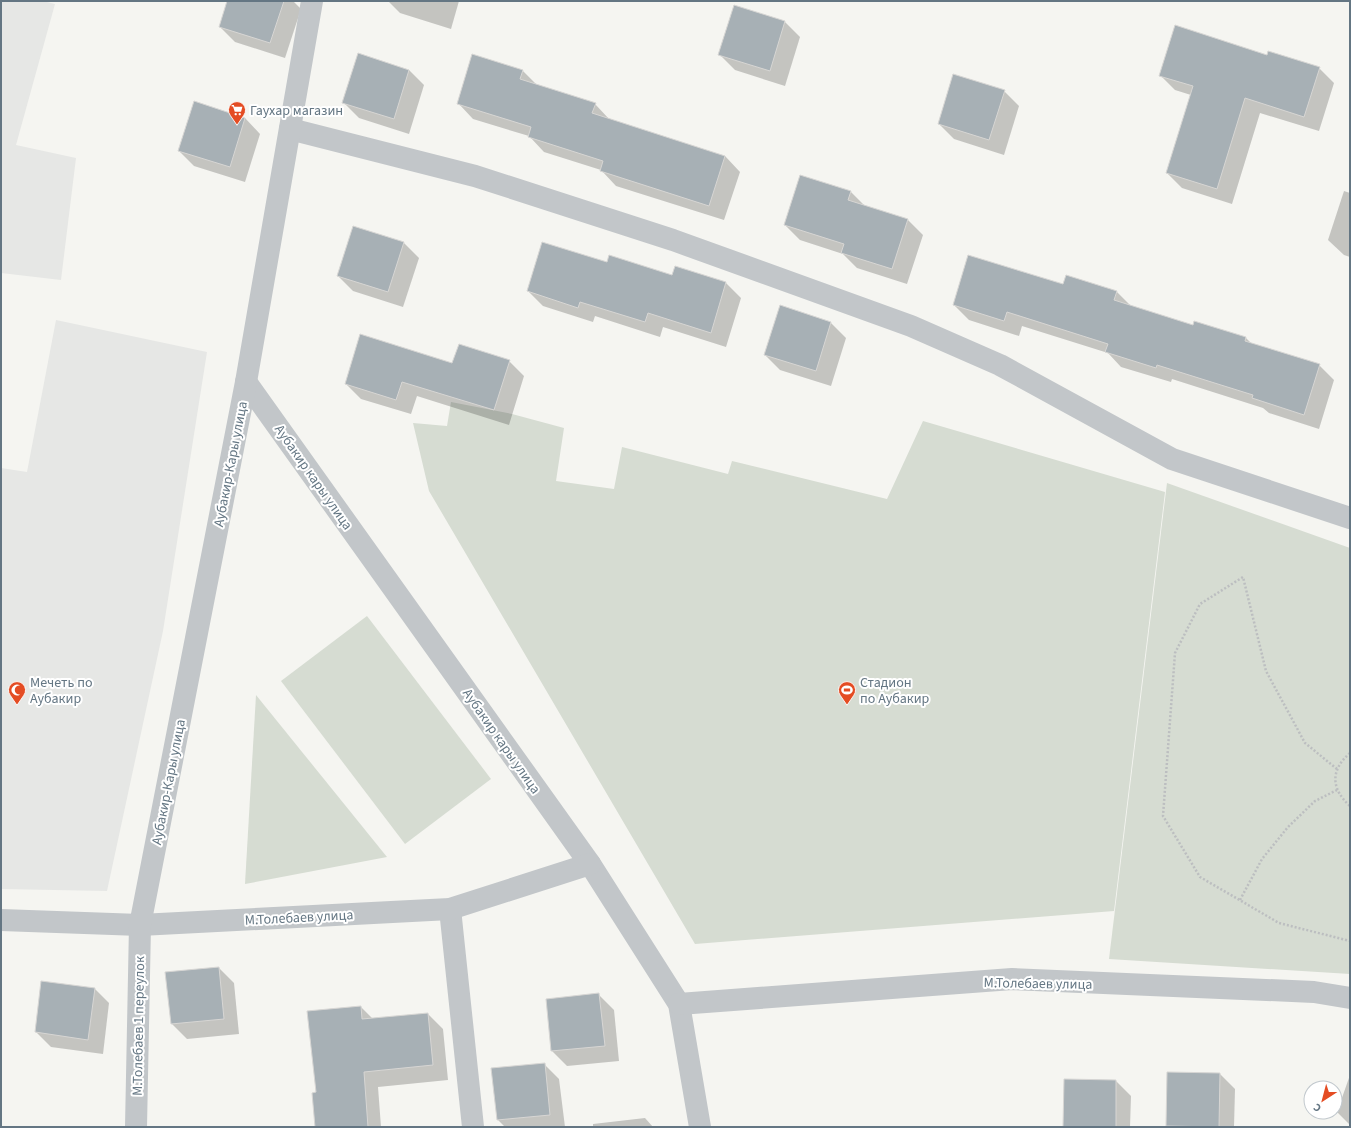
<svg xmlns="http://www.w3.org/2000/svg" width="1351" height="1128" viewBox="0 0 1351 1128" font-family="'Source Sans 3',sans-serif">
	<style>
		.built { fill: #e6e7e5 }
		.green { fill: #d6dcd2 }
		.shadow { fill: #0003 }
		.building { fill: #a7b0b5; stroke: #d7d6d4 }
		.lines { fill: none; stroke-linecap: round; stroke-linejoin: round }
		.path { stroke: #bcbec0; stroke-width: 2.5; stroke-dasharray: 2 2; stroke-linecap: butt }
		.minor { stroke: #c2c6c9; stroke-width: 22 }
		.labels { text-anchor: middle; stroke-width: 4; stroke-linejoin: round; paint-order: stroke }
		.poi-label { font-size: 14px; fill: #647683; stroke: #fff; text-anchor: start }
		.street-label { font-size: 14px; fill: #647683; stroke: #fff }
	</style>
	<rect width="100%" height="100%" fill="#f5f5f1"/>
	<!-- built -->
	<g class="built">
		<path d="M 1,1 L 43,1 L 55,4 L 16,145 L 76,158 L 61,280 L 1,273 Z"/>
		<path d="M 56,320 L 207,352 L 163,631 L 107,891 L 1,889 L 1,468 L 27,472 Z"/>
	</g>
	<!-- green -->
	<g class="green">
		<path d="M 451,402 L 512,414 L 564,428 L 556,481 L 614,489 L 622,447 L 728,474 L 732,461 L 887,499 L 923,421 L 1165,492 L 1114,911 L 695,944 L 429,491 L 413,423 L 447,426 Z"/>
		<path d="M 1167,483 L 1350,548 L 1350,974 L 1109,959 Z"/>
		<path d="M 367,616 L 491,779 L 405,844 L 281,681 Z"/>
		<path d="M 256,695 L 387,857 L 245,884 Z"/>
	</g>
	<!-- shadow -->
	<g class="shadow">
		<path d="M 228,1 L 293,1 L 301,9 L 285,58 L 235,42 L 220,27 Z"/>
		<path d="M 388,1 L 459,1 L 451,29 L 400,13 Z"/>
		<path d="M 735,6 L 785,22 L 800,37 L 785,86 L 735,70 L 720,55 Z"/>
		<path d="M 358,54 L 409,70 L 424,85 L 409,134 L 359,118 L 344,103 Z"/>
		<path d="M 473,55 L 523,71 L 538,86 L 595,104 L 610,120 L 725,156 L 740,172 L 724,220 L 616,186 L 601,170 L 544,152 L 529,136 L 473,119 L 458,103 Z"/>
		<path d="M 1268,56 L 1319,68 L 1334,83 L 1319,131 L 1260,113 L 1232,204 L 1182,188 L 1167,173 L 1191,95 L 1175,90 L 1160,75 Z"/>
		<path d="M 1004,91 L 1019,106 L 1004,155 L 954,139 L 939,124 Z"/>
		<path d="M 245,118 L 260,134 L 245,182 L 194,166 L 179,151 Z"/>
		<path d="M 1344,191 L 1350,193 L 1350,257 L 1344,255 L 1328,240 Z"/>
		<path d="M 851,192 L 865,206 L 908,220 L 923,235 L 907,284 L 857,268 L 843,254 L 800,240 L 785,225 Z"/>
		<path d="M 404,243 L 419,258 L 403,307 L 353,291 L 338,276 Z"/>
		<path d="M 608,263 L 673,277 L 676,267 L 726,283 L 741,298 L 726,347 L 663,327 L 660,337 L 595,316 L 593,322 L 543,306 L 528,291 Z"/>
		<path d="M 1066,276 L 1117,292 L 1131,306 L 1194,326 L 1246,338 L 1251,343 L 1319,365 L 1334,380 L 1319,429 L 1269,413 L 1263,408 L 1172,379 L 1171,382 L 1121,367 L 1108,353 L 1022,326 L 1019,336 L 969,320 L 954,305 L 1063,286 Z"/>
		<path d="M 831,323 L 846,338 L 831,386 L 780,370 L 765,355 Z"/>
		<path d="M 509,361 L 524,376 L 509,425 L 417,396 L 411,414 L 361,399 L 346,384 L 453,364 Z"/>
		<path d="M 219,968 L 234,983 L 239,1034 L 187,1039 L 172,1024 Z"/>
		<path d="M 94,988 L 109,1003 L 103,1054 L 51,1047 L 36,1032 Z"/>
		<path d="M 599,995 L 614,1010 L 619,1061 L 567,1066 L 552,1051 Z"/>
		<path d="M 361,1007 L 373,1019 L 428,1014 L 443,1029 L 448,1080 L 378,1087 L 381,1127 L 316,1127 L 317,1093 Z"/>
		<path d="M 544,1064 L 559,1079 L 565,1127 L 505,1127 L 498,1120 L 492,1069 Z"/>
		<path d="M 1220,1074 L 1235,1089 L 1234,1127 L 1169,1127 L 1167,1126 Z"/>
		<path d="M 1350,1075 L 1350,1125 L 1337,1112 Z"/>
		<path d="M 1116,1081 L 1131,1096 L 1130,1127 L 1064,1127 Z"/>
		<path d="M 645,1118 L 653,1127 L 593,1127 L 593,1124 Z"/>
	</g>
	<!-- building -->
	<g class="building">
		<path d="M 227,1 L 284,1 L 270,43 L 219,27 Z"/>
		<path d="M 734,5 L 785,21 L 770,71 L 718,55 Z"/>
		<path d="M 1175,25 L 1267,55 L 1268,51 L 1320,67 L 1304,117 L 1245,98 L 1217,189 L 1166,173 L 1193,86 L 1159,76 Z"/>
		<path d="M 358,53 L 409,70 L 394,119 L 342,103 Z"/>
		<path d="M 472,54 L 523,70 L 520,79 L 596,103 L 592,113 L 725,156 L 709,206 L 600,171 L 603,161 L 528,137 L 531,127 L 457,104 Z"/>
		<path d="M 953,74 L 1005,90 L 989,140 L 938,124 Z"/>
		<path d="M 194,101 L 245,118 L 230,167 L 178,151 Z"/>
		<path d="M 800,175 L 851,191 L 848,200 L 908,219 L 892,269 L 841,253 L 844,244 L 784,225 Z"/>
		<path d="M 353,226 L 404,242 L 388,292 L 337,276 Z"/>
		<path d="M 542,242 L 607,262 L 609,255 L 672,275 L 675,266 L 726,282 L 711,333 L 648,313 L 645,322 L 580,302 L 578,308 L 527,291 Z"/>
		<path d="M 968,255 L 1063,284 L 1066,275 L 1117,291 L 1114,300 L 1193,325 L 1194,321 L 1246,337 L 1245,341 L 1320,364 L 1304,415 L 1252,398 L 1253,395 L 1157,365 L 1156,368 L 1105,352 L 1108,344 L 1007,312 L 1004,321 L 953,305 Z"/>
		<path d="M 780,305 L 831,322 L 816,371 L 764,355 Z"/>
		<path d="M 360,334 L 452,363 L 459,344 L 510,360 L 494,410 L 402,382 L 396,400 L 345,384 Z"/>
		<path d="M 219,967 L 224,1019 L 171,1024 L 165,972 Z"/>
		<path d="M 41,981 L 95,988 L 88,1040 L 35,1032 Z"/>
		<path d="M 599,993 L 605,1046 L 551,1051 L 546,999 Z"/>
		<path d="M 361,1006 L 362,1019 L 428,1013 L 433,1065 L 364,1072 L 368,1127 L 315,1127 L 312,1093 L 316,1092 L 307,1011 Z"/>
		<path d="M 545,1063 L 550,1115 L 497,1120 L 491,1068 Z"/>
		<path d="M 1167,1072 L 1220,1073 L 1219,1127 L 1166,1126 Z"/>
		<path d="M 1064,1079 L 1116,1080 L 1116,1127 L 1063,1127 Z"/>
	</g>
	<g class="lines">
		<!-- path -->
		<g class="path">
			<path d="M 1350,753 C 1330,770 1331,789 1350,806"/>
			<path d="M 1337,769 L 1305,743 L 1266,671 L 1243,577 L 1200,604 L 1175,653 L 1163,816 L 1200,877 L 1279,923 L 1350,941"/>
			<path d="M 1240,900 L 1262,859 L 1288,827 L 1315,801 L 1337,790"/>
		</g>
		<!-- minor -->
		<g class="minor">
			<path d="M 290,129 L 475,176 L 673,240 L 911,326 L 1000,365 L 1172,459 L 1350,518"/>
			<path d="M 246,382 L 590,864 L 679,1004 L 700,1127"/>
			<path d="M 450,909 L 473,1127"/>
			<path d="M 1,920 L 140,925 L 450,909 L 590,864"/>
			<path d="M 679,1004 L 1012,979 L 1314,992 L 1350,998"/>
			<path d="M 136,1127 L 140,925 L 246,382 L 312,1"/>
		</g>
	</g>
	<!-- icons -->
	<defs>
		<g id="supermarket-pin" transform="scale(0.9)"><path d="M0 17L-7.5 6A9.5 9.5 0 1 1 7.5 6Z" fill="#e44c23" stroke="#fff"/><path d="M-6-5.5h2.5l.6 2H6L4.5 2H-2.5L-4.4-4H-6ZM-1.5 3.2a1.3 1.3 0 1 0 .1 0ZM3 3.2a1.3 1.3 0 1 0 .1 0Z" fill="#fff"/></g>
		<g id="mosque-pin" transform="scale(0.9)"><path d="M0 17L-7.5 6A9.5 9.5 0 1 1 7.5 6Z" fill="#e44c23" stroke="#fff"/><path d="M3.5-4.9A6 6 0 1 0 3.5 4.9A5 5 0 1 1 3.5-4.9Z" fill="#fff"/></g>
		<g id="stadium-pin" transform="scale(0.9)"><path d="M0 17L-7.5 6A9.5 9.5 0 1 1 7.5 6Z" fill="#e44c23" stroke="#fff"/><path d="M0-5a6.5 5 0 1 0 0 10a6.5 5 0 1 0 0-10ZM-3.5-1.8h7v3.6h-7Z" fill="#fff"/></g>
	</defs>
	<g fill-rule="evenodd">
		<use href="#supermarket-pin" x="237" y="110"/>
		<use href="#mosque-pin" x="17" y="690"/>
		<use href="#stadium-pin" x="847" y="690"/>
	</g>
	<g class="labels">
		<!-- poi labels -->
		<g class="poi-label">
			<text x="250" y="115">Гаухар магазин</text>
			<text x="30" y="687">Мечеть по<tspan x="30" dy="16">Аубакир</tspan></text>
			<text x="860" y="687">Стадион<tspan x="860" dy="16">по Аубакир</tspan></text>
		</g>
		<!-- street labels -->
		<g class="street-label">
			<text transform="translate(230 464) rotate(-79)" y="5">Аубакир-Кары улица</text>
			<text transform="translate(314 477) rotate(55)" y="5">Аубакир кары улица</text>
			<text transform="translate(502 741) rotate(55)" y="5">Аубакир кары улица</text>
			<text transform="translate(168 782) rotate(-79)" y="5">Аубакир-Кары улица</text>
			<text transform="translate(299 917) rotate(-3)" y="5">М.Толебаев улица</text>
			<text transform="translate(1038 983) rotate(1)" y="5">М.Толебаев улица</text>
			<text transform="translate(138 1026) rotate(-89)" y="5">М.Толебаев 1 переулок</text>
		</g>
	</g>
	<!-- border -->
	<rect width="1351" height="1128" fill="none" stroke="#647683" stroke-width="4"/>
	<!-- north arrow -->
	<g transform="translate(1323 1100) rotate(216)"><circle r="19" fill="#ffffff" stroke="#c1c8cd"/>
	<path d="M0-3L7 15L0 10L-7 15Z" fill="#e44c23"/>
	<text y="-6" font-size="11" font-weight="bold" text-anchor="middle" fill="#647683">С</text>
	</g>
</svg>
